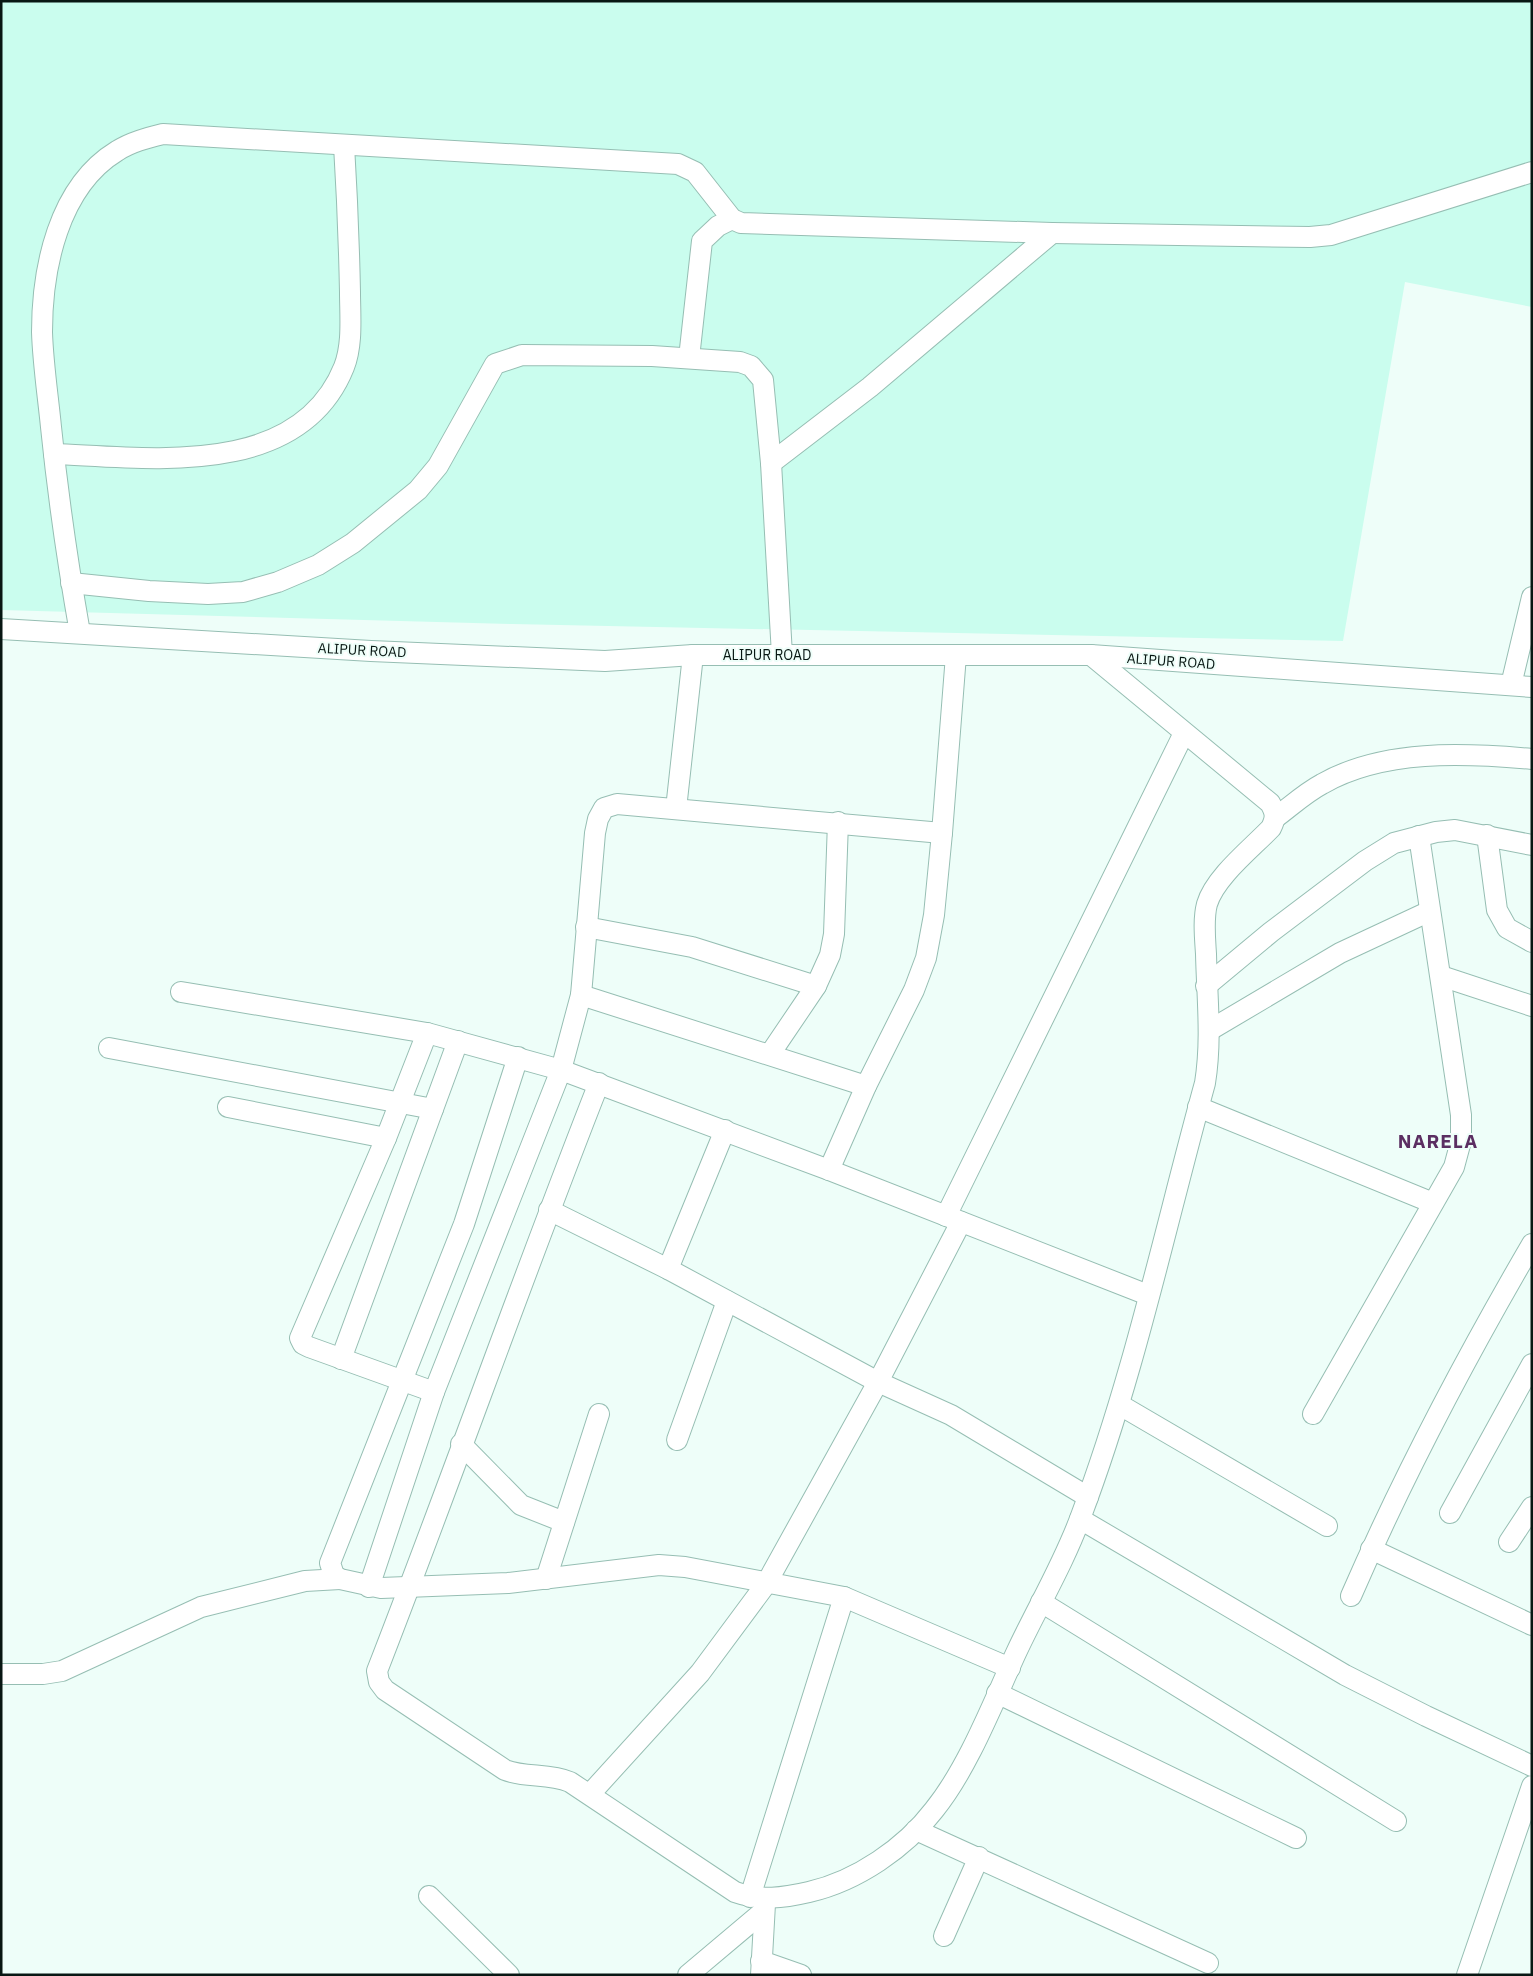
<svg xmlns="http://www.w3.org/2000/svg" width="1533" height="1976" viewBox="0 0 1533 1976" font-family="'IBM Plex Sans',sans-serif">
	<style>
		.built { fill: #cafdee }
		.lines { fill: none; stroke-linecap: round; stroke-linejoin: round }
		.minor-casing { stroke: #96beb3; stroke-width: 22 }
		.minor { stroke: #fff; stroke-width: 20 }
		.labels { text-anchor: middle; stroke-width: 4; stroke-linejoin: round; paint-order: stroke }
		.street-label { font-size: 14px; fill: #081713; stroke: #eefef9 }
		.district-label { font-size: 19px; font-weight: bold; letter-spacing: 1px; fill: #5b2e62; stroke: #eefef9 }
	</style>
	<rect width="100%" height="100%" fill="#eefef9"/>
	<!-- built -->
	<path class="built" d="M 1,1 L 1532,1 L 1532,307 L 1405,282 L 1343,641 L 512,624 L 1,610 Z"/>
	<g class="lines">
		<!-- minor casing -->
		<g class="minor-casing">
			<g id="minor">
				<path d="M 689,358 L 702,241 L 718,226 L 732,219"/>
				<path d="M 54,454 C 151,458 299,479 344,367 C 353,344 350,316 350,292 C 349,243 347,194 344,145"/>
				<path d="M 771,463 L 870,387 L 1052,233"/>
				<path d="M 71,583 L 149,591 L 208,594 L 243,592 L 278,582 L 318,565 L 353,543 L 418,490 L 438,466 L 495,364 L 522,355 L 652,356 L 740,362 L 751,366 L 763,380 L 771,463 L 782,655"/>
				<path d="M 1,629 L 371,651 L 605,661 L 693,655 L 1091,655 L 1532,687"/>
				<path d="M 80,633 C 68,565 58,496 51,427 C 48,396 43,364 42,332 C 42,269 58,187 117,151 C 131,142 147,138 163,134 L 678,164 L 695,172 L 732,219 L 741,223 L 1052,233 L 1310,237 L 1331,235 L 1532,172"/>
				<path d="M 1511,685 L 1532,597"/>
				<path d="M 676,809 L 693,655"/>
				<path d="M 1275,818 C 1290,807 1305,793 1322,784 C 1383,749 1464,753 1532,759"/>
				<path d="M 1487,835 L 1497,910 L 1507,928 L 1532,942"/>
				<path d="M 586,927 L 692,947 L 816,986"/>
				<path d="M 1441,976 L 1532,1006"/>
				<path d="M 1206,986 L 1271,932 L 1365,861 L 1394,843 L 1436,832 L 1455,830 L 1532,845"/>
				<path d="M 181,992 L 427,1033 L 561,1070 L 829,1170 L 1148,1295"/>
				<path d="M 581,995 L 866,1086"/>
				<path d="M 1210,1030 L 1340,953 L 1430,911"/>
				<path d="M 427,1033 L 386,1138 L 300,1338 L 303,1344 L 309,1347 L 434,1392"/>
				<path d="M 109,1048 L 433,1109"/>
				<path d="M 770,1054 L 816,986 L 830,955 L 834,934 L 838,822"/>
				<path d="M 518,1057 L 464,1224 L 330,1563 L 334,1575 L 340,1579 L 381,1588 L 508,1583 L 659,1565 L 685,1567 L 844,1597 L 1010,1668"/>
				<path d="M 599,1083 C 522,1278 453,1476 377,1671 L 379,1682 L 385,1690 L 505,1770 C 526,1778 549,1773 570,1782 L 735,1892 C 761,1901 783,1898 809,1892 C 857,1881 905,1848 934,1810 C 968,1768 993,1703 1016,1653 C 1037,1608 1064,1563 1081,1516 C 1134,1376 1165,1228 1205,1083 C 1212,1040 1207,997 1206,954 C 1205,938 1203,919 1207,904 C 1215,877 1252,848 1271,828 C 1276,818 1276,813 1270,803 L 1091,655"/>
				<path d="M 228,1107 L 386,1138"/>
				<path d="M 1198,1107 L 1433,1203"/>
				<path d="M 829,1170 L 866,1086 L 914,990 L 926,958 L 934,915 L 942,833 L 956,655"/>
				<path d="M 549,1210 L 668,1269 L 878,1382 L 951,1415 L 1088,1497"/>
				<path d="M 946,1216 L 1184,733"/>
				<path d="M 668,1269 L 725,1130"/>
				<path d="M 341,1359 L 458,1041"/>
				<path d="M 1120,1405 L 1327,1526"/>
				<path d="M 1313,1414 L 1454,1167 L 1461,1141 L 1461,1115 L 1419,836"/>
				<path d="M 677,1440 L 727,1301"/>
				<path d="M 461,1444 L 521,1505 L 564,1522"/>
				<path d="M 1450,1513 L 1532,1364"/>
				<path d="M 1080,1519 L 1345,1675 L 1426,1716 L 1532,1766"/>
				<path d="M 1509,1542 L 1532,1507"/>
				<path d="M 1371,1549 L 1532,1625"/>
				<path d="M 546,1579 L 599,1414"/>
				<path d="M 369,1587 L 434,1392 L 561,1070 L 581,995 L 595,833 L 598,819 L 604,808 L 617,804 L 942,833"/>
				<path d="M 1351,1596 C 1404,1474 1465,1359 1532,1244"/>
				<path d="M 1041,1602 L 1396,1821"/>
				<path d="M 1,1674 L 43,1674 L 62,1671 L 201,1607 L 305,1581 L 340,1579"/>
				<path d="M 997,1693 L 1296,1838"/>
				<path d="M 590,1794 L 700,1673 L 766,1584 L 878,1382 L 961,1222"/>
				<path d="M 916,1830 L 1208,1963"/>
				<path d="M 429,1896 L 509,1975"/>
				<path d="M 750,1897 L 844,1597"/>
				<path d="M 944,1936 L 979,1857"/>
				<path d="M 761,1961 L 801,1975"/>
				<path d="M 688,1975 L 764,1911"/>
				<path d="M 761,1975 L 765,1904"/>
				<path d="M 1467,1975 L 1532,1786"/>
			</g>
		</g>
		<!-- minor -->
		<use href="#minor" class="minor"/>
	</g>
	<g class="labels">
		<!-- street labels -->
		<g class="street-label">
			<text transform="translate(362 650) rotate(3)" y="5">ALIPUR ROAD</text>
			<text x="767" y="660">ALIPUR ROAD</text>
			<text transform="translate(1171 661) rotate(4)" y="5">ALIPUR ROAD</text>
		</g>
		<!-- district labels -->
		<g class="district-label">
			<text x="1438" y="1148">NARELA</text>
		</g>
	</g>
	<!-- border -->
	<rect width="1533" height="1976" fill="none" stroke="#081713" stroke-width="5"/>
</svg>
